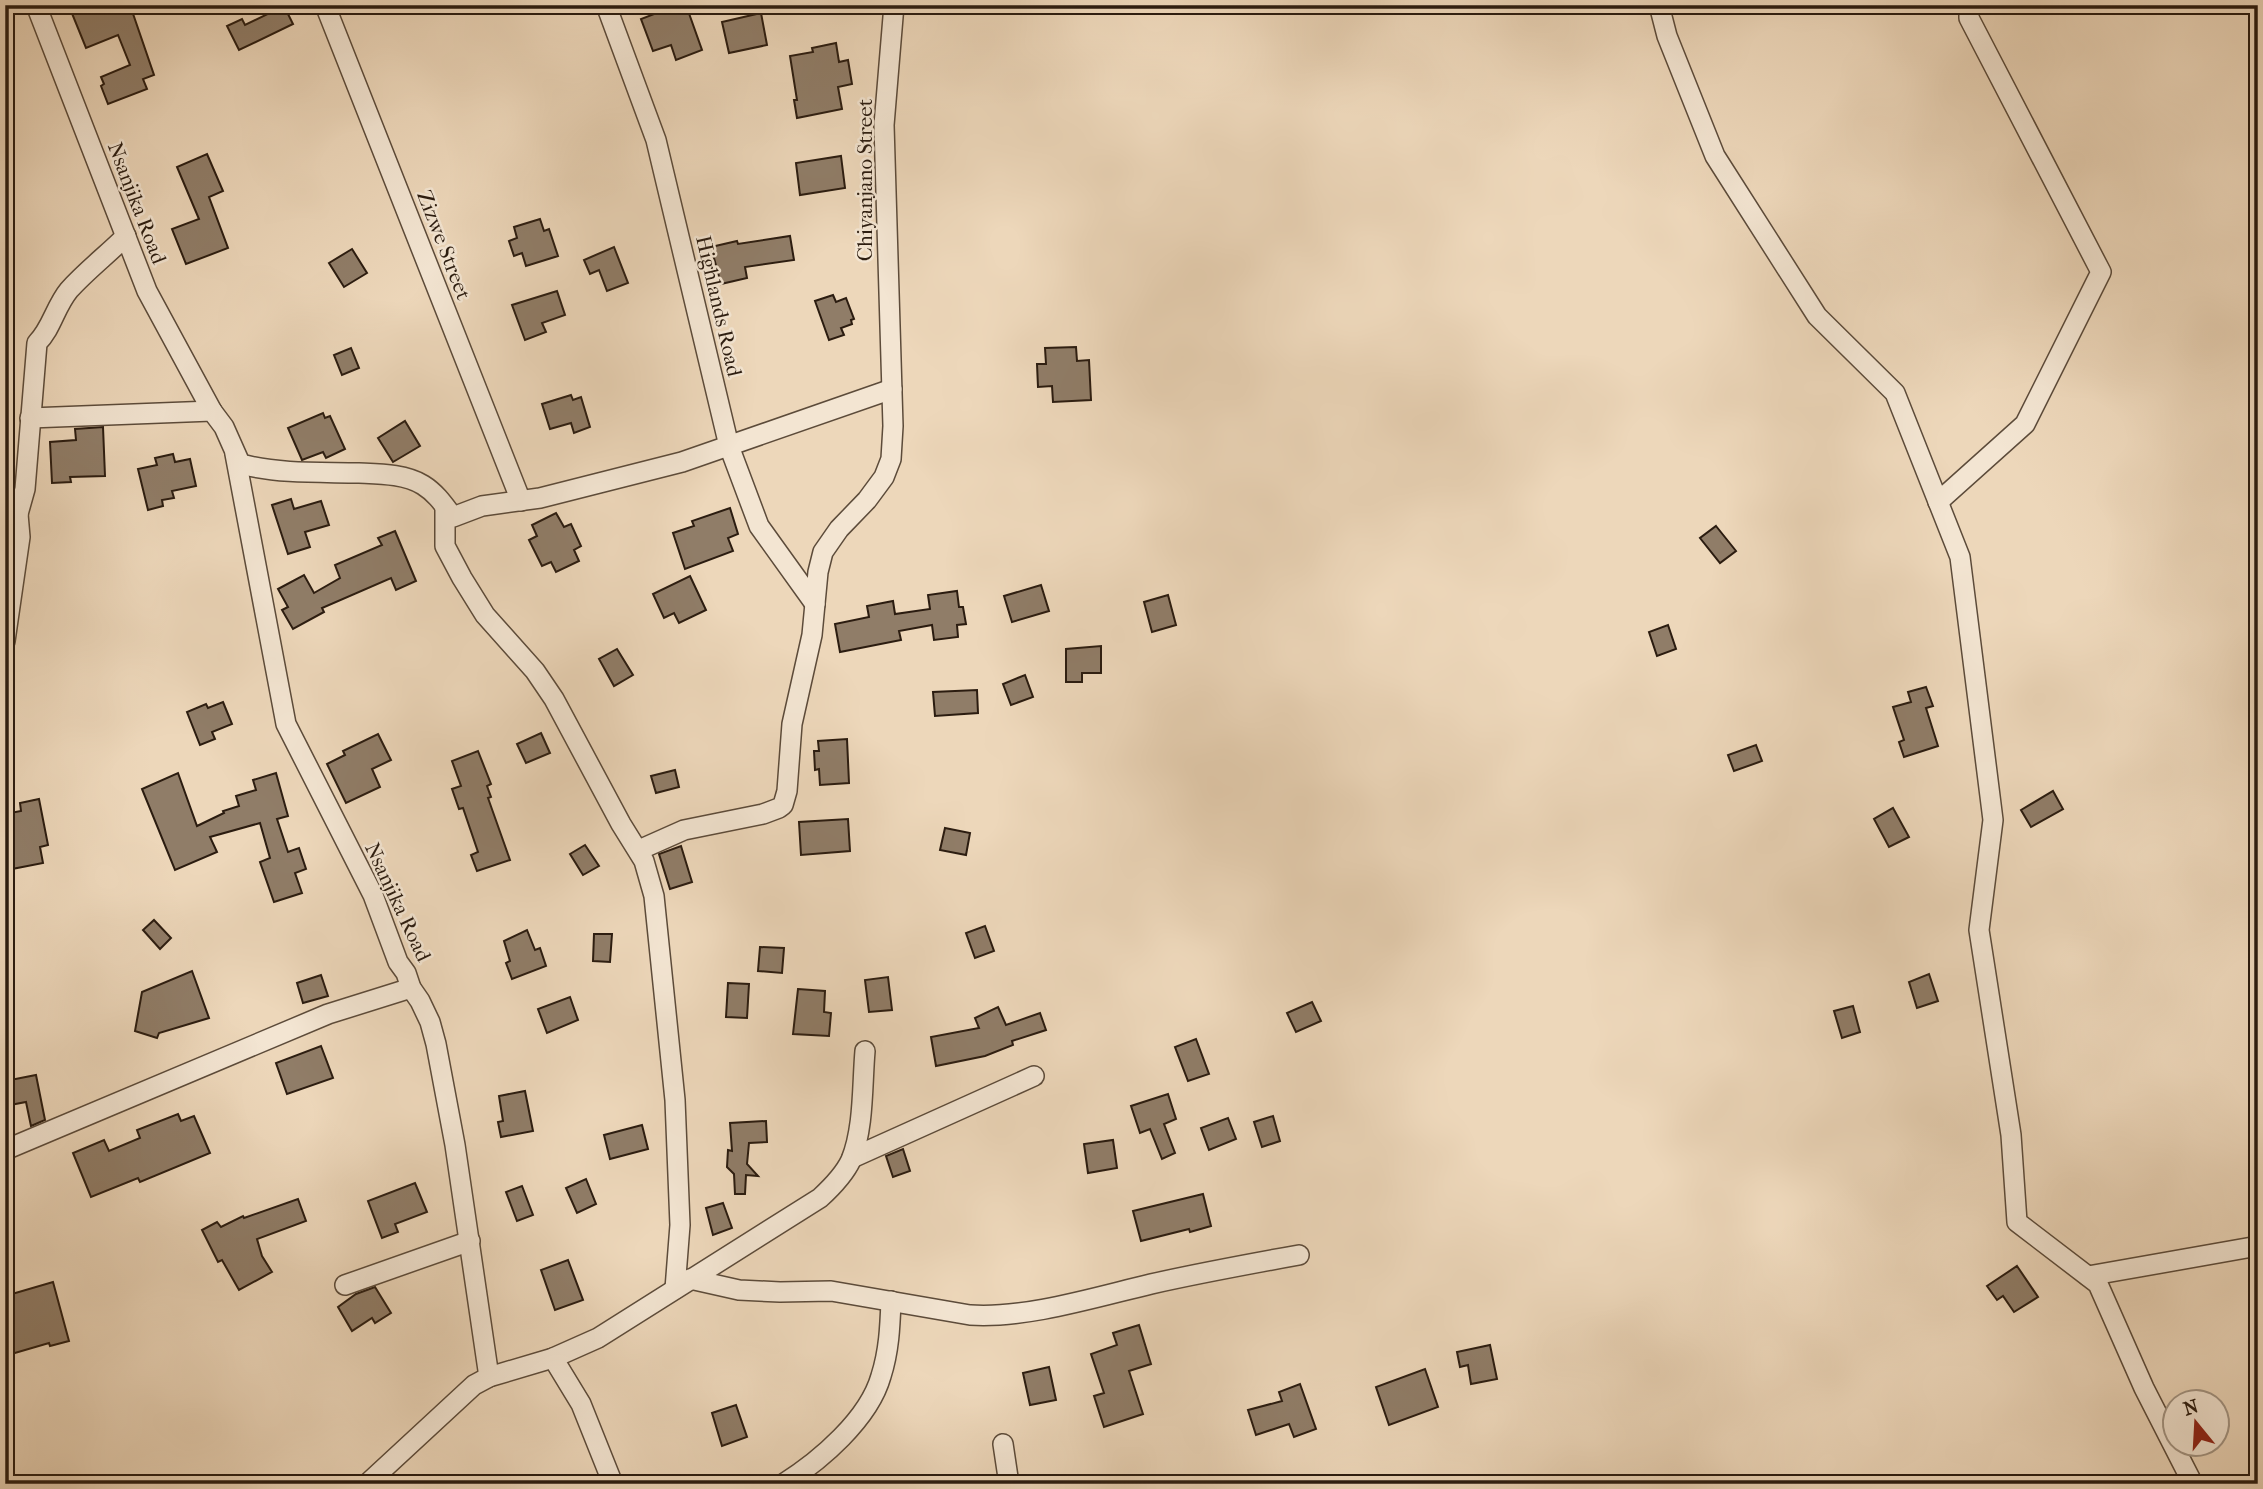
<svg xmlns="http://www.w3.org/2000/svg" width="2263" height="1489" viewBox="0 0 2263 1489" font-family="'IM FELL French Canon',serif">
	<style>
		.building { fill: #907d68; stroke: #2b1c10; stroke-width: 2 }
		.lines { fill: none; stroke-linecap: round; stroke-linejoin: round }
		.minor-casing { stroke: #5c4b3a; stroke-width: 22 }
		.minor { stroke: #f3e5d2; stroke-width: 19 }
		.labels { text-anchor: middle; stroke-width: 5; stroke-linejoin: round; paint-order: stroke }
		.street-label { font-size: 21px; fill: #2b1c10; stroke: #f3e5d2 }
	</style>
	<rect width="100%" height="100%" fill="#edd7ba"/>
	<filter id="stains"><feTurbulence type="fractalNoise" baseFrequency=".00286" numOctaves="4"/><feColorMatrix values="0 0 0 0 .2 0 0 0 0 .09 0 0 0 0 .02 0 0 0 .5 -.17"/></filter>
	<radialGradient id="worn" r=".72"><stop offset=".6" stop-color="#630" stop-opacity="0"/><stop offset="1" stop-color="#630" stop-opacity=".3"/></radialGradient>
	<!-- building -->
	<g class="building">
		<path d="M 84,5 L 130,5 L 154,75 L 143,79 L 147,89 L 108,104 L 101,86 L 104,84 L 101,77 L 130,65 L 118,35 L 86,48 L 71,11 Z"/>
		<path d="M 654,5 L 686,5 L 702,50 L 676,60 L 671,45 L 653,51 L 641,19 L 657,13 Z"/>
		<path d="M 284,6 L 293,24 L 239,50 L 227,26 L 242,19 L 245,25 Z"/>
		<path d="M 761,13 L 767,45 L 729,53 L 722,22 Z"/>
		<path d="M 836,43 L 839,62 L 848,60 L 852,84 L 838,87 L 842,109 L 797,118 L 794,100 L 797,100 L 790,56 L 813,52 L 812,48 Z"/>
		<path d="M 207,154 L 223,191 L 209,197 L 228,248 L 186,264 L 172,229 L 199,219 L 177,167 Z"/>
		<path d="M 841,156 L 845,188 L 800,195 L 796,163 Z"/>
		<path d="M 540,219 L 544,231 L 549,229 L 558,256 L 526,266 L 522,253 L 514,256 L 509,241 L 517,238 L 514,227 Z"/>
		<path d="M 790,236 L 794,260 L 745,267 L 747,278 L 721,284 L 711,247 L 737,241 L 738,244 Z"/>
		<path d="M 614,247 L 628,283 L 607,291 L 599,270 L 590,274 L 584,260 Z"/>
		<path d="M 352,249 L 367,273 L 344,287 L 329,263 Z"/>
		<path d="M 557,291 L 565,315 L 542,323 L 546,332 L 525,340 L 512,305 Z"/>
		<path d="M 833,295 L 836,302 L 846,298 L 854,319 L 851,320 L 852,324 L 841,328 L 844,335 L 829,340 L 815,301 Z"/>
		<path d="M 1076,347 L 1077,361 L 1089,360 L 1091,400 L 1053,402 L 1052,386 L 1038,387 L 1037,364 L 1046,364 L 1045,348 Z"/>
		<path d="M 351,348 L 359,368 L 342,375 L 334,355 Z"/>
		<path d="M 571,395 L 573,400 L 581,397 L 590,427 L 574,433 L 571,423 L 550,429 L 542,404 Z"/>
		<path d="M 323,413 L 325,418 L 330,416 L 345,449 L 326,458 L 323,452 L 302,460 L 288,428 Z"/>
		<path d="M 405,421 L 420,446 L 393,462 L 378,438 Z"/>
		<path d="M 103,427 L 105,476 L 70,477 L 71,482 L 52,483 L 50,442 L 76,440 L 75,429 Z"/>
		<path d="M 173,454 L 175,462 L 190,459 L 196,486 L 172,491 L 174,498 L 162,500 L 163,506 L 148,510 L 138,469 L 157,465 L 155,458 Z"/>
		<path d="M 291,499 L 294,509 L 321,501 L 329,525 L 305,532 L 310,547 L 288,554 L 272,505 Z"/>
		<path d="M 730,508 L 738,534 L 728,538 L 733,551 L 685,569 L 673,533 L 694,526 L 692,521 Z"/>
		<path d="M 556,513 L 564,527 L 571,524 L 581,546 L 574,550 L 579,561 L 556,572 L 551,562 L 542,566 L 529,540 L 537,536 L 532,525 Z"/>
		<path d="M 1716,526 L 1736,551 L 1720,563 L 1700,538 Z"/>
		<path d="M 395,531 L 416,581 L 396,590 L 391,578 L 322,608 L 324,612 L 293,629 L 282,610 L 288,607 L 278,589 L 304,575 L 314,593 L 340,578 L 335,565 L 382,545 L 378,538 Z"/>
		<path d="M 690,576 L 706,610 L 679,623 L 674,613 L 664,618 L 653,594 Z"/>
		<path d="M 1041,585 L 1049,611 L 1012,622 L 1004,596 Z"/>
		<path d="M 957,591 L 959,607 L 963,607 L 966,624 L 957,625 L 958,637 L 934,640 L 932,625 L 899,631 L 901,640 L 840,652 L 835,624 L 869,617 L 867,606 L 893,601 L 895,614 L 930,609 L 928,595 Z"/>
		<path d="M 1168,595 L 1176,625 L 1152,632 L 1144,602 Z"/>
		<path d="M 1668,625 L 1676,649 L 1657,656 L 1649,632 Z"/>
		<path d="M 1101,646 L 1101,673 L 1082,673 L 1082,682 L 1066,682 L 1066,649 Z"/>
		<path d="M 617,649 L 633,675 L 614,686 L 599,659 Z"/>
		<path d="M 1025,675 L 1033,697 L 1011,705 L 1003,684 Z"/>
		<path d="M 1926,687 L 1933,706 L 1926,708 L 1938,746 L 1904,757 L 1899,742 L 1904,740 L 1893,707 L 1911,702 L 1908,692 Z"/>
		<path d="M 977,690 L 978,713 L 935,716 L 933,692 Z"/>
		<path d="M 223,702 L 232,724 L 212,732 L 215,739 L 200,745 L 187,712 L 206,704 L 208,708 Z"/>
		<path d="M 541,733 L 550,753 L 526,763 L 517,744 Z"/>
		<path d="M 378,734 L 391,760 L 372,769 L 380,787 L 346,803 L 327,764 L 345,755 L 343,751 Z"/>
		<path d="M 847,739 L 849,783 L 820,785 L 819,769 L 815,770 L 814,751 L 819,751 L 818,741 Z"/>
		<path d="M 1756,745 L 1762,761 L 1734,771 L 1728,755 Z"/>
		<path d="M 478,751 L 491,784 L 487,786 L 491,797 L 488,798 L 510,860 L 477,871 L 471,855 L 478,852 L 463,808 L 459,809 L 452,789 L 461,786 L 452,761 Z"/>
		<path d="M 675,770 L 679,787 L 656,793 L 651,776 Z"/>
		<path d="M 178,773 L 197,826 L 224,813 L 223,811 L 239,806 L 236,796 L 256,790 L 253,780 L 276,773 L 288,816 L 277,819 L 288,852 L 299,848 L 306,869 L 295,873 L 302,893 L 274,902 L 260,862 L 270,858 L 260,823 L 210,837 L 217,852 L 175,870 L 142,789 Z"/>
		<path d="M 2053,791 L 2063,809 L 2031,827 L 2021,810 Z"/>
		<path d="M 39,799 L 48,845 L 40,847 L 43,863 L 12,869 L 10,854 L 5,855 L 5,814 L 21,811 L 20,803 Z"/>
		<path d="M 1893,808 L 1909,837 L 1889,847 L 1874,819 Z"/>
		<path d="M 848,819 L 850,851 L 801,855 L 799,822 Z"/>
		<path d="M 945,828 L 970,833 L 966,855 L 940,850 Z"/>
		<path d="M 585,845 L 599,866 L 583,875 L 570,854 Z"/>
		<path d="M 681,846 L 692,882 L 670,889 L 659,854 Z"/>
		<path d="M 154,920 L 171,938 L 160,949 L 143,930 Z"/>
		<path d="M 985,926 L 994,951 L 975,958 L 966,933 Z"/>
		<path d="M 527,930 L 535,950 L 540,948 L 546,966 L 512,979 L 506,963 L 510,961 L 504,941 Z"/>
		<path d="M 594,934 L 612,934 L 610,962 L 593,961 Z"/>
		<path d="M 760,947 L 784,948 L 782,973 L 758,971 Z"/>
		<path d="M 192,971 L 209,1018 L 159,1033 L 157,1038 L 135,1031 L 142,992 Z"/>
		<path d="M 1929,974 L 1938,1001 L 1917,1008 L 1909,982 Z"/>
		<path d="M 321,975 L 328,996 L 303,1003 L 297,983 Z"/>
		<path d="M 888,977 L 892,1010 L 869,1012 L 865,980 Z"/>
		<path d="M 728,983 L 749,984 L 747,1018 L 726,1017 Z"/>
		<path d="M 798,989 L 825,991 L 824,1012 L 831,1013 L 829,1036 L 793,1034 Z"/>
		<path d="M 570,997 L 578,1020 L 547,1033 L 538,1009 Z"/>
		<path d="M 1312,1002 L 1321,1021 L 1296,1032 L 1287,1013 Z"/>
		<path d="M 1853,1006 L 1860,1032 L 1842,1038 L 1834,1011 Z"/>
		<path d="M 998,1007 L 1006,1025 L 1040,1013 L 1046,1030 L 1012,1041 L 1013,1045 L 985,1056 L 936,1066 L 931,1037 L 979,1028 L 975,1018 Z"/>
		<path d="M 1196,1039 L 1209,1074 L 1188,1081 L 1175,1047 Z"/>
		<path d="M 321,1046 L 333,1078 L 287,1094 L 276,1063 Z"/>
		<path d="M 36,1075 L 45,1120 L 31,1126 L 26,1102 L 5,1106 L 5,1081 Z"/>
		<path d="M 525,1091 L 533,1131 L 501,1137 L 498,1122 L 503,1121 L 499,1096 Z"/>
		<path d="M 1168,1094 L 1176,1119 L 1164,1124 L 1175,1153 L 1162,1159 L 1150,1129 L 1140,1133 L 1131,1106 Z"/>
		<path d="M 178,1114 L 181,1121 L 194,1116 L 210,1153 L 140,1182 L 138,1178 L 91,1197 L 73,1153 L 104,1140 L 109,1151 L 140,1138 L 137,1130 Z"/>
		<path d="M 1273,1116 L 1280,1141 L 1262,1147 L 1254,1122 Z"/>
		<path d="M 1228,1118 L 1236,1139 L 1209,1150 L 1201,1128 Z"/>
		<path d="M 766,1121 L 767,1142 L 749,1143 L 747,1164 L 758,1176 L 746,1175 L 745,1194 L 735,1194 L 734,1174 L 727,1167 L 728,1150 L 732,1151 L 730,1123 Z"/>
		<path d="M 642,1125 L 648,1149 L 610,1159 L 604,1135 Z"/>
		<path d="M 1113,1140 L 1117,1168 L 1088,1173 L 1084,1144 Z"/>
		<path d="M 903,1149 L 910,1171 L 893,1177 L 886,1156 Z"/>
		<path d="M 586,1179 L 596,1204 L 577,1213 L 566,1188 Z"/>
		<path d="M 415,1183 L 427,1212 L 395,1224 L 398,1232 L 382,1238 L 368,1201 Z"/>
		<path d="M 522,1186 L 533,1215 L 517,1221 L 506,1192 Z"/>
		<path d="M 1203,1194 L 1211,1226 L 1190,1232 L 1189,1229 L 1141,1241 L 1133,1211 Z"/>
		<path d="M 298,1199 L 306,1221 L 257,1239 L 262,1256 L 272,1272 L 239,1290 L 222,1260 L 218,1262 L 202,1230 L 217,1222 L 221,1227 L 243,1216 L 244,1218 Z"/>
		<path d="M 723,1203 L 732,1228 L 713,1235 L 706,1208 Z"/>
		<path d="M 568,1260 L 583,1300 L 555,1310 L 541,1270 Z"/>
		<path d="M 2017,1266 L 2038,1297 L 2014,1312 L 2003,1296 L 1997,1300 L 1987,1286 Z"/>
		<path d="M 53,1282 L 69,1341 L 50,1346 L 49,1343 L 8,1355 L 5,1345 L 5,1296 Z"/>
		<path d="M 375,1287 L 391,1313 L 375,1323 L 372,1318 L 352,1331 L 338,1307 L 356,1294 Z"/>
		<path d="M 1139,1325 L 1151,1364 L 1129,1371 L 1143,1414 L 1104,1427 L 1094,1396 L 1104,1393 L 1091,1354 L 1117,1345 L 1113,1333 Z"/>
		<path d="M 1490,1345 L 1497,1379 L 1471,1384 L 1468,1365 L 1460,1367 L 1457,1352 Z"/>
		<path d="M 1049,1367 L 1056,1400 L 1030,1405 L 1023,1373 Z"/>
		<path d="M 1425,1369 L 1438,1407 L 1389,1425 L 1376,1387 Z"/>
		<path d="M 1300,1384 L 1316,1429 L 1294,1437 L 1289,1424 L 1256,1435 L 1248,1410 L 1282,1401 L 1279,1392 Z"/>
		<path d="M 736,1405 L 747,1437 L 722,1446 L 712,1413 Z"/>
	</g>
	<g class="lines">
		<!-- minor casing -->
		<g class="minor-casing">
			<g id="minor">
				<path d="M 36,5 L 147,291 L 212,411"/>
				<path d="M 325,5 L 521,501"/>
				<path d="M 606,5 L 656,140 L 729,446 L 759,526 L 815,604"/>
				<path d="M 1659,5 L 1667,36 L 1715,156 L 1817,316 L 1895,393 L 1960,557 L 1993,820 L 1979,930 L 2011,1135 L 2017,1222 L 2098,1284 L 2144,1388 L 2193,1484"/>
				<path d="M 30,418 L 212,411 L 224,427 L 240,463 L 245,465 C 282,474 321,472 359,473 C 380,474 405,474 423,485 C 436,493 444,505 453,517 L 482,506 L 540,498 L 682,462 L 892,389"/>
				<path d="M 235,454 L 286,724 L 373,895 L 398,962 L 406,973 L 411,988 L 420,1001 L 430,1022 L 436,1044 L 455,1145 L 489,1377"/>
				<path d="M 1938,502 L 2025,424 L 2101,272 L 1969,18 L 1969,5"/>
				<path d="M 445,507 L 445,546 L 462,578 L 485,615 L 535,671 L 554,699 L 621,824 L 644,861 L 654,896 L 675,1100 L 680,1225 L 675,1289"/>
				<path d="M 5,508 L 18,514 L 20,537 L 5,641"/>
				<path d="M 18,514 L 25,489 L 37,343 C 52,328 55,307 69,290 C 86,271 108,254 126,236"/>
				<path d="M 639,850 L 684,830 L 763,814 L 779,808 L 783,805 L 787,791 L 792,724 L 812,635 L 818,572 L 823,552 L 839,529 L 867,500 L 884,477 L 891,459 L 893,426 L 884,125 L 894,5"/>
				<path d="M 5,1150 L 328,1014 L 411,988"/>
				<path d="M 852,1158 L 1034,1076"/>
				<path d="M 2088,1276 L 2258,1246"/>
				<path d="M 690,1279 L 739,1290 L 780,1292 L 831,1291 L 970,1315 C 1025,1319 1096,1297 1151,1284 C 1200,1273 1249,1264 1299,1255"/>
				<path d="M 345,1285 L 470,1241"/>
				<path d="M 553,1358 L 581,1404 L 613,1484"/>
				<path d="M 1003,1444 L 1009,1484"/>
				<path d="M 367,1484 L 474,1385 L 489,1377 L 553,1358 L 598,1338 L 820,1198 C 832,1187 844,1175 851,1160 C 864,1128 862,1086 865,1051"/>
				<path d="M 783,1484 C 820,1461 869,1419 881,1376 C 889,1351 890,1327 891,1301"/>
			</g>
		</g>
		<!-- minor -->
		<use href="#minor" class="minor"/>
	</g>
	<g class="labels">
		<!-- street labels -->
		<g class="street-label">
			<text transform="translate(865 180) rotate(-90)" y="7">Chiyanjano Street</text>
			<text transform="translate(137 203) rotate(69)" y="7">Nsanjika Road</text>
			<text transform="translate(444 245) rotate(69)" y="7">Zizwe Street</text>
			<text transform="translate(719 306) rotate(77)" y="7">Highlands Road</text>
			<text transform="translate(398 902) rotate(65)" y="7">Nsanjika Road</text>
		</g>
	</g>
	<!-- margin -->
	<rect width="2263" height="1489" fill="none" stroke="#edd7ba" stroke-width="28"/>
	<rect x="7" y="7" width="2249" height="1475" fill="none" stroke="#2b1c10" stroke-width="3.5"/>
	<rect x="14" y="14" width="2235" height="1461" fill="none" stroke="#2b1c10" stroke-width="2"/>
	<!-- north arrow -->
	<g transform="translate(2196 1423) rotate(342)"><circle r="33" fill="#f3e5d2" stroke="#a39584" stroke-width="2"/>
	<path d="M0-5L12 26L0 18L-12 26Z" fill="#8f2418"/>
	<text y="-10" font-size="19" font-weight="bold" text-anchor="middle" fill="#2b1c10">N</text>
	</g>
	<rect width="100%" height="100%" filter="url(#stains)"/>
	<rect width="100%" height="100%" fill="url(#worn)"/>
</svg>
